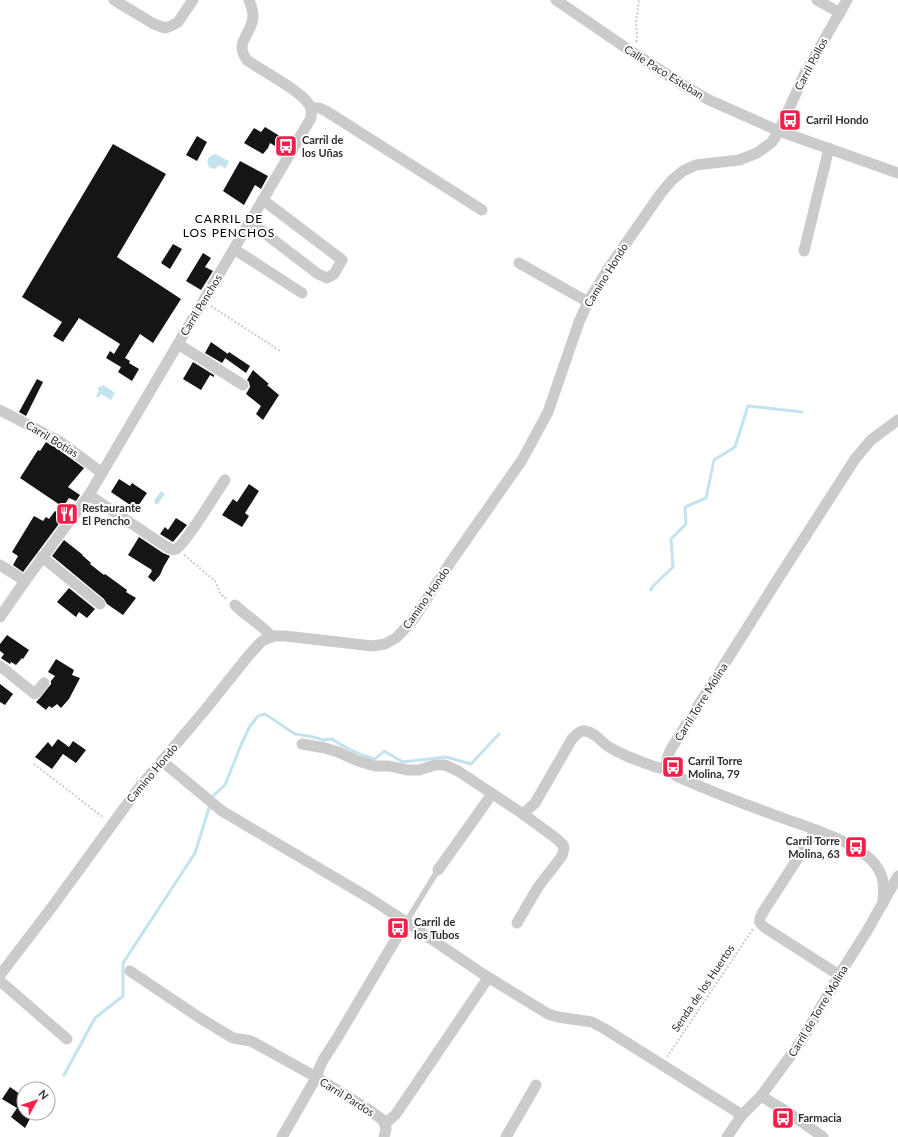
<svg xmlns="http://www.w3.org/2000/svg" width="898" height="1137" viewBox="0 0 898 1137" font-family="Lato,sans-serif">
	<style>
		.water { fill: #c4e3ee }
		.lines { fill: none; stroke-linecap: round; stroke-linejoin: round }
		.stream { stroke: #c4e3ee; stroke-width: 3 }
		.building { fill: #151515 }
		.path { stroke: #cbcbcb; stroke-width: 2; stroke-dasharray: 2 2; stroke-linecap: butt }
		.service { stroke: #cbcbcb; stroke-width: 5.5 }
		.minor { stroke: #cbcbcb; stroke-width: 11 }
		.labels { text-anchor: middle; stroke-width: 4; stroke-linejoin: round; paint-order: stroke }
		.street-label { font-size: 11px; fill: #2e2e2e; stroke: #fff }
		.poi-label { font-size: 11px; font-weight: bold; fill: #2e2e2e; stroke: #fff; text-anchor: start }
		.neighbourhood-label { font-size: 12px; letter-spacing: 1px; fill: #000; stroke: #fff }
	</style>
	<rect width="100%" height="100%" fill="#fff"/>
	<!-- water -->
	<g class="water">
		<path d="M 215,154 L 229,161 L 226,168 L 219,165 C 216,169 213,170 209,167 L 207,161 C 209,157 211,155 215,154 Z"/>
		<path d="M 103,385 L 115,393 L 111,400 L 101,394 L 98,398 L 96,396 L 99,391 L 98,389 L 99,386 L 101,387 Z"/>
		<path d="M 161,491 L 165,494 L 158,504 L 155,504 L 154,501 Z"/>
	</g>
	<g class="lines">
		<!-- stream -->
		<g class="stream">
			<path d="M 651,590 L 652,587 L 673,567 L 671,539 L 686,524 L 685,507 L 706,498 L 714,460 L 735,447 L 748,406 L 802,412"/>
			<path d="M 213,796 L 225,785 L 241,745 L 250,726 L 258,716 L 265,714 L 295,734 L 309,736 L 324,740 L 332,739 C 345,748 359,755 375,759 L 384,751 L 403,762 L 446,757 L 471,764 L 499,734"/>
			<path d="M 64,1075 L 95,1018 L 123,996 L 123,963 L 195,853 L 209,808"/>
		</g>
	</g>
	<!-- building -->
	<g class="building">
		<path d="M 265,127 L 283,138 L 277,147 L 270,143 L 268,148 L 263,154 L 244,143 L 254,128 L 261,132 Z"/>
		<path d="M 197,136 L 207,142 L 197,161 L 186,155 Z"/>
		<path d="M 113,144 L 166,174 L 117,257 L 181,299 L 153,343 L 140,334 L 125,358 L 130,361 L 129,363 L 139,369 L 132,381 L 118,372 L 121,367 L 106,358 L 110,351 L 114,354 L 120,344 L 79,318 L 63,342 L 53,336 L 62,322 L 22,297 Z"/>
		<path d="M 240,161 L 268,176 L 261,189 L 255,185 L 244,205 L 223,191 Z"/>
		<path d="M 173,244 L 182,249 L 170,269 L 161,263 Z"/>
		<path d="M 203,253 L 211,258 L 205,267 L 213,271 L 201,290 L 186,281 Z"/>
		<path d="M 211,342 L 228,354 L 222,363 L 205,353 Z"/>
		<path d="M 229,352 L 250,366 L 246,373 L 225,358 Z"/>
		<path d="M 193,362 L 214,375 L 214,377 L 210,375 L 201,390 L 183,379 Z"/>
		<path d="M 253,370 L 269,384 L 267,385 L 279,395 L 263,420 L 256,414 L 261,406 L 246,394 L 250,387 L 249,382 L 247,380 Z"/>
		<path d="M 37,379 L 43,382 L 26,416 L 19,412 Z"/>
		<path d="M 46,442 L 55,447 L 84,468 L 68,487 L 80,495 L 76,501 L 69,498 L 63,507 L 20,478 L 38,450 L 40,451 Z"/>
		<path d="M 119,479 L 130,486 L 132,483 L 147,493 L 136,509 L 111,492 Z"/>
		<path d="M 249,484 L 259,491 L 245,513 L 249,516 L 242,527 L 222,515 L 233,499 L 237,502 Z"/>
		<path d="M 55,511 L 64,517 L 23,572 L 13,565 L 18,556 L 12,552 L 34,516 L 43,521 L 46,517 L 49,519 Z"/>
		<path d="M 176,518 L 187,525 L 173,542 L 160,534 L 165,527 L 168,530 Z"/>
		<path d="M 139,537 L 163,553 L 170,556 L 164,566 L 160,575 L 154,582 L 148,577 L 152,571 L 151,571 L 152,570 L 128,555 Z"/>
		<path d="M 64,540 L 83,555 L 82,555 L 91,563 L 90,564 L 104,575 L 105,574 L 127,590 L 126,592 L 136,598 L 123,615 L 107,604 L 104,599 L 52,556 Z"/>
		<path d="M 69,588 L 95,609 L 87,618 L 79,612 L 76,617 L 57,602 Z"/>
		<path d="M 7,635 L 29,650 L 23,659 L 22,658 L 16,665 L 11,662 L 10,664 L 1,658 L 4,654 L 0,651 L 0,644 Z"/>
		<path d="M 56,659 L 74,670 L 72,675 L 80,678 L 69,699 L 61,708 L 57,704 L 52,708 L 49,706 L 46,710 L 36,702 L 40,698 L 51,684 L 51,681 L 55,676 L 48,672 Z"/>
		<path d="M 0,684 L 13,694 L 5,705 L 0,702 Z"/>
		<path d="M 58,739 L 69,747 L 73,741 L 86,750 L 76,763 L 63,754 L 52,769 L 35,757 L 48,742 L 52,747 Z"/>
		<path d="M 10,1087 L 24,1097 L 24,1113 L 27,1113 L 32,1115 L 25,1128 L 11,1117 L 17,1108 L 2,1099 Z"/>
	</g>
	<g class="lines">
		<!-- path -->
		<g class="path">
			<path d="M 636,42 L 637,39 L 636,22 L 639,0"/>
			<path d="M 211,306 L 280,351"/>
			<path d="M 184,555 L 215,581 L 220,593 L 227,600"/>
			<path d="M 34,764 L 104,818"/>
			<path d="M 667,1057 L 753,929"/>
		</g>
		<!-- service -->
		<path class="service" d="M 406,922 L 438,870"/>
		<!-- minor -->
		<g class="minor">
			<path d="M 114,0 L 154,24 L 165,28 L 171,26 L 178,22 L 193,0"/>
			<path d="M 556,0 L 632,52 L 688,88 L 709,100 L 779,131 L 898,173"/>
			<path d="M 817,0 L 840,13"/>
			<path d="M 311,108 L 319,108 L 326,111 L 482,210"/>
			<path d="M 250,222 L 318,274 L 327,278 L 334,274 L 342,260 L 263,200"/>
			<path d="M 234,249 L 302,293"/>
			<path d="M 804,251 L 829,148"/>
			<path d="M 519,263 L 588,302"/>
			<path d="M 178,344 L 243,385"/>
			<path d="M 0,410 L 59,441 L 102,473"/>
			<path d="M 89,495 L 162,544 C 166,546 171,551 176,549 C 184,546 218,490 225,480"/>
			<path d="M 42,557 L 100,604"/>
			<path d="M 0,565 L 25,581"/>
			<path d="M 235,605 C 247,617 261,624 272,637"/>
			<path d="M 0,617 L 25,581 L 89,495 L 311,118 C 311,114 312,110 310,106 C 302,91 262,71 247,60 C 233,42 253,34 253,16 C 253,10 251,5 249,0"/>
			<path d="M 0,666 L 35,694 L 44,683"/>
			<path d="M 302,744 L 325,748 L 338,752 L 358,761 L 375,766 L 389,766 L 407,770 L 419,770 L 435,765 L 445,765 L 458,771 L 523,814 L 557,839 L 563,845 L 564,848 L 562,856 L 538,887 L 517,923"/>
			<path d="M 162,761 L 222,811 L 371,899 L 406,922 L 483,974 L 548,1014 L 558,1017 L 592,1022 L 605,1029 L 742,1115"/>
			<path d="M 523,814 L 535,803 L 572,739 C 576,735 580,730 585,731 C 594,732 600,740 606,745 C 621,755 639,761 656,767 L 660,768 L 667,766"/>
			<path d="M 816,830 L 763,912 C 758,921 758,923 767,929 L 839,975"/>
			<path d="M 438,870 L 492,794"/>
			<path d="M 883,903 C 884,889 885,879 877,867 C 859,840 799,825 769,813 C 738,802 708,790 678,777 C 665,768 664,763 671,749 L 776,582 L 855,459 L 871,440 L 898,420"/>
			<path d="M 130,971 L 200,1018 L 233,1038 L 251,1041 L 316,1077 L 369,1110 L 383,1120 L 386,1129 L 384,1137"/>
			<path d="M 0,975 L 52,907 L 138,789 L 205,710 L 249,655 L 261,642 L 266,639 L 274,636 L 285,636 L 373,646 L 385,644 L 396,638 L 413,620 L 452,560 L 522,460 L 548,412 L 579,322 L 588,302 L 608,269 L 661,193 L 672,180 L 683,171 L 696,165 L 739,160 L 757,153 L 772,142 L 779,131 L 805,73 L 847,0"/>
			<path d="M 0,981 L 67,1039"/>
			<path d="M 761,1096 L 789,1113 L 823,1137"/>
			<path d="M 385,1124 L 396,1114 L 488,978"/>
			<path d="M 282,1137 L 313,1083 L 323,1060 L 336,1040 L 406,922"/>
			<path d="M 506,1137 L 536,1085"/>
			<path d="M 727,1137 L 742,1115 L 761,1096 L 800,1043 L 841,972 L 867,931 L 898,876"/>
		</g>
	</g>
	<!-- icons -->
	<defs>
		<g id="bus-square" transform="scale(1.15)"><rect x="-9" y="-9" width="18" height="18" rx="4" fill="#f42049" stroke="#fff"/><path d="M-5-6H5V4H4V6H2V4H-2V6H-4V4H-5ZM-3.5-4V0h7V-4ZM-3.5 1.2v1.5H-2V1.2ZM2 1.2v1.5H3.5V1.2Z" fill="#fff"/></g>
		<g id="restaurant-square" transform="scale(1.15)"><rect x="-9" y="-9" width="18" height="18" rx="4" fill="#f42049" stroke="#fff"/><path d="M-5-6h1v4h1v-4h1v4h1v-4h1v5L-1.5 .5V6h-2V.5L-5-1ZM5-6V6H3V1.5H1.5Q1.5-4 5-6Z" fill="#fff"/></g>
	</defs>
	<g fill-rule="evenodd">
		<use href="#bus-square" x="790" y="120"/>
		<use href="#bus-square" x="286" y="146"/>
		<use href="#restaurant-square" x="67" y="514"/>
		<use href="#bus-square" x="673" y="767"/>
		<use href="#bus-square" x="856" y="847"/>
		<use href="#bus-square" x="398" y="928"/>
		<use href="#bus-square" x="783" y="1118"/>
	</g>
	<g class="labels">
		<!-- street labels -->
		<g class="street-label">
			<text transform="translate(811 64) rotate(-62)" y="4">Carril Pollos</text>
			<text transform="translate(664 72) rotate(32)" y="4">Calle Paco Esteban</text>
			<text transform="translate(606 275) rotate(-58)" y="4">Camino Hondo</text>
			<text transform="translate(201 305) rotate(-59)" y="4">Carril Penchos</text>
			<text transform="translate(52 439) rotate(31)" y="4">Carril Botías</text>
			<text transform="translate(426 598) rotate(-55)" y="4">Camino Hondo</text>
			<text transform="translate(701 702) rotate(-58)" y="4">Carril Torre Molina</text>
			<text transform="translate(152 773) rotate(-50)" y="4">Camino Hondo</text>
			<text transform="translate(703 988) rotate(-56)" y="4">Senda de los Huertos</text>
			<text transform="translate(818 1011) rotate(-59)" y="4">Carril de Torre Molina</text>
			<text transform="translate(347 1097) rotate(32)" y="4">Carril Pardos</text>
		</g>
		<!-- poi labels -->
		<g class="poi-label">
			<text x="806" y="124">Carril Hondo</text>
			<text x="302" y="144">Carril de<tspan x="302" dy="13">los Uñas</tspan></text>
			<text x="82" y="512">Restaurante<tspan x="82" dy="13">El Pencho</tspan></text>
			<text x="688" y="765">Carril Torre<tspan x="688" dy="13">Molina, 79</tspan></text>
			<text x="840" y="845" text-anchor="end">Carril Torre<tspan x="840" dy="13">Molina, 63</tspan></text>
			<text x="414" y="926">Carril de<tspan x="414" dy="13">los Tubos</tspan></text>
			<text x="798" y="1122">Farmacia</text>
		</g>
		<!-- neighbourhood labels -->
		<g class="neighbourhood-label">
			<text x="229" y="223">CARRIL DE<tspan x="229" dy="14">LOS PENCHOS</tspan></text>
		</g>
	</g>
	<!-- north arrow -->
	<g transform="translate(36 1101) rotate(50)"><circle r="19" fill="#ffffff" stroke="#ababab"/>
	<path d="M0-3L7 15L0 10L-7 15Z" fill="#f42049"/>
	<text y="-6" font-size="11" font-weight="bold" text-anchor="middle" fill="#2e2e2e">N</text>
	</g>
</svg>
